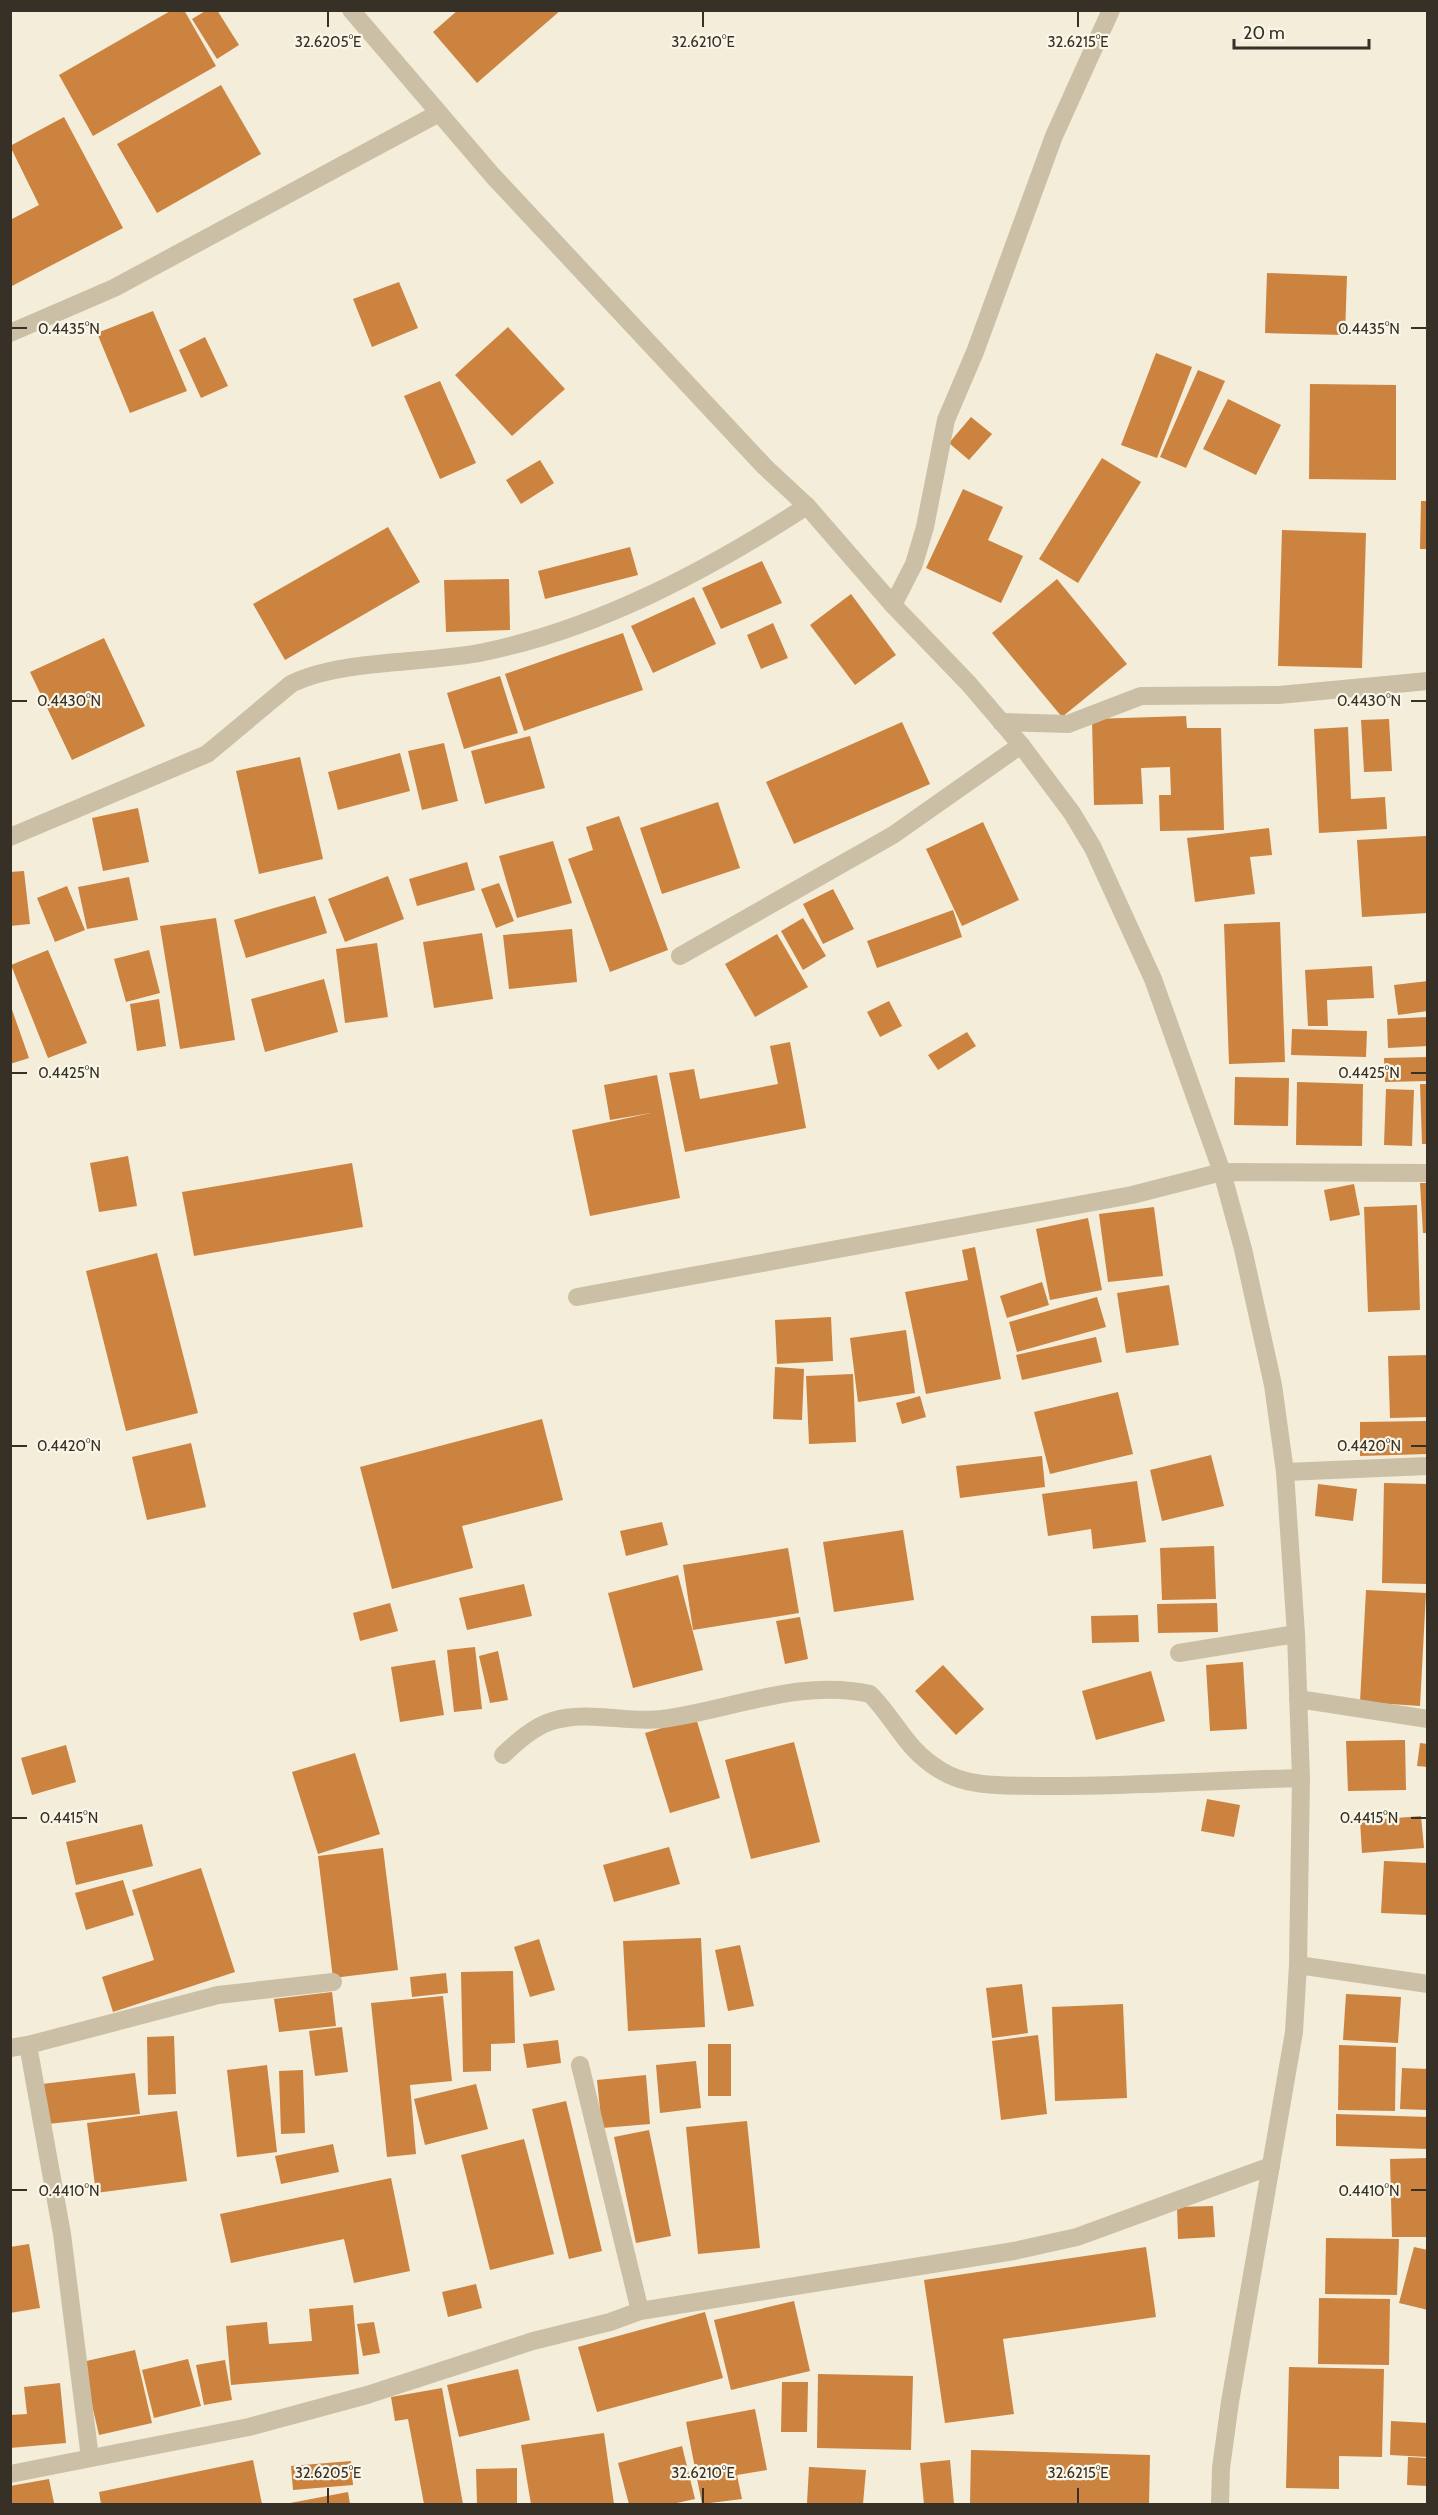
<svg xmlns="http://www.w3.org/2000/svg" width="1438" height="2515" viewBox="0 0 1438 2515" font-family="Cabin,sans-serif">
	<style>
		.building { fill: #cb833f }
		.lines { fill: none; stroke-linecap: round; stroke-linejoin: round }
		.minor { stroke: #cbc0a5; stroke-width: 18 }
		.ticks { fill: none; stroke: #373027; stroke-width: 2 }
		.ticks-label { font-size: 15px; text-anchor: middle; fill: #373027; stroke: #faf6e7; stroke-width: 4.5; stroke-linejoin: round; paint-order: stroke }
	</style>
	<rect width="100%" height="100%" fill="#f3edda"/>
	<!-- building -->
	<g class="building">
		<path d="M 172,10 L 184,10 L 216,66 L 93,136 L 59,75 Z"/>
		<path d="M 207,10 L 217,10 L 239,45 L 217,59 L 192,19 Z"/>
		<path d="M 458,10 L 561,10 L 477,83 L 433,32 Z"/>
		<path d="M 221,85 L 261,154 L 157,213 L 117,144 Z"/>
		<path d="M 64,117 L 123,228 L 10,287 L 10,220 L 39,205 L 10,146 Z"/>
		<path d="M 1267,273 L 1347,276 L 1345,335 L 1265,333 Z"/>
		<path d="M 399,282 L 418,328 L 372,347 L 353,299 Z"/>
		<path d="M 153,311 L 187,391 L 130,413 L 97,333 Z"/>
		<path d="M 508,327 L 565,389 L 512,436 L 455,375 Z"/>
		<path d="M 205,337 L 228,386 L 201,398 L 179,350 Z"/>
		<path d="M 1156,353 L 1192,367 L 1157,458 L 1121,445 Z"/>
		<path d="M 1198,370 L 1225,381 L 1186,468 L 1160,457 Z"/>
		<path d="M 440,381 L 476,463 L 440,479 L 404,396 Z"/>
		<path d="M 1310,384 L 1396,385 L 1396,480 L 1309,479 Z"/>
		<path d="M 1228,399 L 1281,425 L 1256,475 L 1203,449 Z"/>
		<path d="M 971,417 L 992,434 L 969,460 L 949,443 Z"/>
		<path d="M 1102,458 L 1141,482 L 1078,583 L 1039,559 Z"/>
		<path d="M 540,460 L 554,483 L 521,504 L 506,480 Z"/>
		<path d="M 963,489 L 1003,507 L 988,540 L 1023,556 L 1001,603 L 926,568 Z"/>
		<path d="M 1421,501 L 1428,501 L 1428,549 L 1420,549 Z"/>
		<path d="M 388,527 L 420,582 L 285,660 L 253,604 Z"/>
		<path d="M 1282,530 L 1366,533 L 1362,668 L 1278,666 Z"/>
		<path d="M 630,547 L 638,575 L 545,599 L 538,571 Z"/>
		<path d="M 762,561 L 782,603 L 721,629 L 702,588 Z"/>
		<path d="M 509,579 L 510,630 L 446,632 L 444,580 Z"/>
		<path d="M 1057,579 L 1127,664 L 1062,717 L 992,633 Z"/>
		<path d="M 851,594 L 896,655 L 855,685 L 810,625 Z"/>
		<path d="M 694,597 L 716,644 L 653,673 L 631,626 Z"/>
		<path d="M 773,623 L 788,658 L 761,669 L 747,635 Z"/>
		<path d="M 623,633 L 643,690 L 524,731 L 505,674 Z"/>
		<path d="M 104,638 L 145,726 L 72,760 L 30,672 Z"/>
		<path d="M 500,676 L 518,733 L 464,749 L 447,693 Z"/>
		<path d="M 1186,716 L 1187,728 L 1221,728 L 1224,830 L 1160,831 L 1159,795 L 1171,795 L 1170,767 L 1141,768 L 1143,804 L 1094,805 L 1092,719 Z"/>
		<path d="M 1389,719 L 1392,771 L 1364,772 L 1361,720 Z"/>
		<path d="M 902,722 L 930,784 L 794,844 L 766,782 Z"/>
		<path d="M 1348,727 L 1351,799 L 1385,797 L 1387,829 L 1319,833 L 1314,729 Z"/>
		<path d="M 530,736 L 545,788 L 485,804 L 471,751 Z"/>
		<path d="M 444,743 L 458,801 L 422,810 L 408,751 Z"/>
		<path d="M 400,753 L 410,791 L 338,810 L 328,772 Z"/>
		<path d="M 300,757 L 323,859 L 259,874 L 236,771 Z"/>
		<path d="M 718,802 L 740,868 L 662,894 L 640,828 Z"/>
		<path d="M 138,808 L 149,862 L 103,871 L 92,818 Z"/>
		<path d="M 619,816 L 668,950 L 610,972 L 568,859 L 593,850 L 586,827 Z"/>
		<path d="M 983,822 L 1019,900 L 962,926 L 926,849 Z"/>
		<path d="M 1269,828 L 1272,855 L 1250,857 L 1255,894 L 1195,902 L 1187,838 Z"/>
		<path d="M 1426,836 L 1428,913 L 1362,917 L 1357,840 Z"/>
		<path d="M 553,841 L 572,903 L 517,918 L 499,856 Z"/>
		<path d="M 467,862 L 475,890 L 417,906 L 409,879 Z"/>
		<path d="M 24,871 L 30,924 L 10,926 L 10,872 Z"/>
		<path d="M 388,876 L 404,919 L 345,942 L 328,899 Z"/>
		<path d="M 129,877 L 138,920 L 87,929 L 78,887 Z"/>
		<path d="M 499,883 L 514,921 L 496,928 L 481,889 Z"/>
		<path d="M 67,886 L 85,930 L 55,942 L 37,898 Z"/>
		<path d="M 833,889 L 854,929 L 823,944 L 803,904 Z"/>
		<path d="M 315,896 L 327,933 L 246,958 L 234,920 Z"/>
		<path d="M 953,910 L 962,937 L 877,968 L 867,941 Z"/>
		<path d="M 216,918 L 235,1040 L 180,1049 L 160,926 Z"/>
		<path d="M 803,918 L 826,956 L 803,970 L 781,931 Z"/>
		<path d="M 1280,922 L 1285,1062 L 1229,1064 L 1224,924 Z"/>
		<path d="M 572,929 L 577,982 L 509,989 L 503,935 Z"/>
		<path d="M 482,933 L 493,999 L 434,1008 L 423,942 Z"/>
		<path d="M 777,934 L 808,987 L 755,1017 L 725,964 Z"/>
		<path d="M 377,943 L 388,1017 L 345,1023 L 336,949 Z"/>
		<path d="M 48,950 L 87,1043 L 48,1058 L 11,965 Z"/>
		<path d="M 149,950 L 160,993 L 126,1002 L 114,959 Z"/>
		<path d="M 1372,966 L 1374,998 L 1327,1000 L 1328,1026 L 1308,1026 L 1305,970 Z"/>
		<path d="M 324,979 L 338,1032 L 265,1052 L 251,999 Z"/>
		<path d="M 1428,981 L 1428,1011 L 1398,1015 L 1394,985 Z"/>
		<path d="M 159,999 L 166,1046 L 137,1051 L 130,1004 Z"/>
		<path d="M 889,1001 L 902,1026 L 880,1037 L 867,1012 Z"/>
		<path d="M 10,1004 L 29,1058 L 10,1064 Z"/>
		<path d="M 1428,1017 L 1428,1046 L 1388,1048 L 1387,1019 Z"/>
		<path d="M 1292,1029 L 1367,1031 L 1366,1057 L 1291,1055 Z"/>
		<path d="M 967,1032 L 976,1046 L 938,1070 L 928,1055 Z"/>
		<path d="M 790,1042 L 806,1128 L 685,1152 L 669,1073 L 694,1069 L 700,1099 L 778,1084 L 770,1046 Z"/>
		<path d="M 1428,1057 L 1428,1081 L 1385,1082 L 1384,1058 Z"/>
		<path d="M 657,1075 L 680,1198 L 590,1216 L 572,1130 L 651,1113 L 610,1120 L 604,1085 Z"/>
		<path d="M 1235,1077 L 1289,1078 L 1288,1126 L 1234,1125 Z"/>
		<path d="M 1297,1082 L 1363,1084 L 1362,1146 L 1296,1145 Z"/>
		<path d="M 1420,1084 L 1428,1084 L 1428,1144 L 1422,1144 Z"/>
		<path d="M 1386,1089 L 1414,1090 L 1412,1146 L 1384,1145 Z"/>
		<path d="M 128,1156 L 137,1206 L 99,1212 L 90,1163 Z"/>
		<path d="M 352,1163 L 363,1227 L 194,1256 L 182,1192 Z"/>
		<path d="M 1420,1183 L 1428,1183 L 1428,1233 L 1423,1233 Z"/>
		<path d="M 1354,1184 L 1360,1215 L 1330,1221 L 1324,1190 Z"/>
		<path d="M 1417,1205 L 1420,1310 L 1368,1312 L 1364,1207 Z"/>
		<path d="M 1154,1207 L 1163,1276 L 1108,1282 L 1099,1214 Z"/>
		<path d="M 1088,1218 L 1102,1290 L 1050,1300 L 1036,1229 Z"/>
		<path d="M 975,1247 L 1001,1379 L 926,1394 L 905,1292 L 968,1280 L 962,1250 Z"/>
		<path d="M 157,1253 L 198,1413 L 126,1431 L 86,1271 Z"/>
		<path d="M 1042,1282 L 1049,1305 L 1007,1318 L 1000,1296 Z"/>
		<path d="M 1169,1285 L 1179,1345 L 1126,1353 L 1117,1293 Z"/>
		<path d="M 1097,1297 L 1106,1327 L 1017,1352 L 1009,1322 Z"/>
		<path d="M 831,1317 L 833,1361 L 777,1364 L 775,1320 Z"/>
		<path d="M 906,1330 L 915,1393 L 858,1402 L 850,1338 Z"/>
		<path d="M 1096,1337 L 1102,1362 L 1022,1380 L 1016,1355 Z"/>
		<path d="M 1428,1355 L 1428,1417 L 1390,1418 L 1388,1356 Z"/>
		<path d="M 775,1367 L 804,1369 L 802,1420 L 773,1419 Z"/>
		<path d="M 853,1374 L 856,1442 L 809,1444 L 806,1376 Z"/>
		<path d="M 1118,1392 L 1133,1454 L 1050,1474 L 1034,1412 Z"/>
		<path d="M 920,1396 L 926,1417 L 902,1424 L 896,1403 Z"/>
		<path d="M 542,1419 L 563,1500 L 462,1526 L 473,1568 L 392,1589 L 360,1467 Z"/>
		<path d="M 1428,1421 L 1428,1454 L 1360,1456 L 1360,1422 Z"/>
		<path d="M 191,1443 L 206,1507 L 147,1520 L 132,1457 Z"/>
		<path d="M 1211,1455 L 1224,1506 L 1162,1521 L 1150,1470 Z"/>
		<path d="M 1042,1456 L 1045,1487 L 960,1498 L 956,1466 Z"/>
		<path d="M 1137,1481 L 1146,1542 L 1093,1549 L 1091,1529 L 1048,1536 L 1042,1494 Z"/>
		<path d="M 1384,1483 L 1428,1484 L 1428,1584 L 1382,1583 Z"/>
		<path d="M 1318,1484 L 1357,1489 L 1353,1521 L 1315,1516 Z"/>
		<path d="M 662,1522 L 668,1545 L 626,1556 L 620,1531 Z"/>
		<path d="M 903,1530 L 914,1600 L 834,1612 L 823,1542 Z"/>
		<path d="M 1214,1546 L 1216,1599 L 1162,1600 L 1160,1548 Z"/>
		<path d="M 788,1548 L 799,1613 L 693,1630 L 683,1565 Z"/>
		<path d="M 678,1575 L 703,1670 L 633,1688 L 608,1593 Z"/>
		<path d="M 524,1584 L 532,1616 L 467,1630 L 459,1598 Z"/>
		<path d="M 1366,1590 L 1426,1593 L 1420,1706 L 1360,1702 Z"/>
		<path d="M 390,1603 L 398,1631 L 360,1641 L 353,1613 Z"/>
		<path d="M 1217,1603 L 1218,1632 L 1158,1633 L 1157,1604 Z"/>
		<path d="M 1138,1615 L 1139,1642 L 1092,1643 L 1091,1616 Z"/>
		<path d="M 800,1617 L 808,1659 L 785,1664 L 776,1621 Z"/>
		<path d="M 475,1647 L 482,1709 L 454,1712 L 447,1650 Z"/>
		<path d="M 498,1651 L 508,1700 L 490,1703 L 479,1656 Z"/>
		<path d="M 435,1660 L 444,1715 L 400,1722 L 391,1667 Z"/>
		<path d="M 1243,1662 L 1247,1729 L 1210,1731 L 1206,1665 Z"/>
		<path d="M 943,1665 L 984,1709 L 956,1735 L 915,1691 Z"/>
		<path d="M 1151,1671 L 1165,1721 L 1096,1740 L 1082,1691 Z"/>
		<path d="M 696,1718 L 720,1798 L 670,1813 L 645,1733 Z"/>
		<path d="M 1405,1740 L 1406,1790 L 1348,1791 L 1346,1741 Z"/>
		<path d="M 794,1742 L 820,1842 L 751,1859 L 725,1760 Z"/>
		<path d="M 1420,1743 L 1428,1744 L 1428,1767 L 1417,1766 Z"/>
		<path d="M 66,1745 L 76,1782 L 32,1795 L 21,1758 Z"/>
		<path d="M 355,1753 L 380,1834 L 318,1854 L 292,1772 Z"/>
		<path d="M 1207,1799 L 1240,1805 L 1234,1837 L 1201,1831 Z"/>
		<path d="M 1421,1816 L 1424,1848 L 1362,1853 L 1360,1821 Z"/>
		<path d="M 142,1824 L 153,1866 L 76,1885 L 66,1842 Z"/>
		<path d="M 669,1847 L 680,1884 L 614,1902 L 603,1865 Z"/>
		<path d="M 383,1848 L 398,1970 L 333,1978 L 318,1856 Z"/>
		<path d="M 1384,1861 L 1428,1863 L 1428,1915 L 1381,1913 Z"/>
		<path d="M 201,1868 L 235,1972 L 113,2012 L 102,1977 L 154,1960 L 132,1890 Z"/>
		<path d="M 123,1880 L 134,1915 L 86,1930 L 75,1893 Z"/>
		<path d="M 701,1938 L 705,2027 L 628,2031 L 623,1941 Z"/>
		<path d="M 539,1939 L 555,1990 L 530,1997 L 514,1947 Z"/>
		<path d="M 740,1945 L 754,2006 L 728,2011 L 715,1950 Z"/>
		<path d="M 513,1971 L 515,2043 L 491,2044 L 491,2071 L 463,2072 L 461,1972 Z"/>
		<path d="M 446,1973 L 448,1993 L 412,1997 L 410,1977 Z"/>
		<path d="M 1022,1984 L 1028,2033 L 992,2038 L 986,1988 Z"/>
		<path d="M 332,1992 L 336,2026 L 279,2032 L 274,1999 Z"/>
		<path d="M 1346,1994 L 1401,1997 L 1398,2043 L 1343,2040 Z"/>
		<path d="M 443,1996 L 452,2081 L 410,2085 L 416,2154 L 387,2157 L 371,2003 Z"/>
		<path d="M 1123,2004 L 1127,2098 L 1055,2101 L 1052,2007 Z"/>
		<path d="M 342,2027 L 348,2072 L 315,2076 L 309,2031 Z"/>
		<path d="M 1038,2035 L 1047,2114 L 1001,2120 L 992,2041 Z"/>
		<path d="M 174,2036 L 176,2094 L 148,2095 L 147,2037 Z"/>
		<path d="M 558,2040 L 561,2063 L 527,2068 L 523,2044 Z"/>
		<rect x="708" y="2044" width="23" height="52"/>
		<path d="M 1339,2045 L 1396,2047 L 1395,2111 L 1338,2110 Z"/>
		<path d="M 696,2061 L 701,2108 L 660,2113 L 656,2065 Z"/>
		<path d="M 267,2065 L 277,2152 L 237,2157 L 227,2070 Z"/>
		<path d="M 1402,2068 L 1428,2069 L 1428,2110 L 1400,2109 Z"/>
		<path d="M 303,2070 L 305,2133 L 281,2134 L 279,2071 Z"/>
		<path d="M 135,2073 L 140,2114 L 48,2124 L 42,2084 Z"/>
		<path d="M 646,2075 L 650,2124 L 602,2128 L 597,2080 Z"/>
		<path d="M 476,2084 L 488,2129 L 425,2145 L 414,2099 Z"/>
		<path d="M 566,2101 L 602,2251 L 569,2259 L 532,2109 Z"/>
		<path d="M 177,2111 L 187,2181 L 96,2193 L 87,2123 Z"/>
		<path d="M 1336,2114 L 1428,2117 L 1428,2149 L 1336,2146 Z"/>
		<path d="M 747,2121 L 760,2248 L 698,2254 L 686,2127 Z"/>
		<path d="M 649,2130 L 671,2236 L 636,2243 L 614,2137 Z"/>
		<path d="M 524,2139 L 554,2254 L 490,2270 L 461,2155 Z"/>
		<path d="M 333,2144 L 339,2172 L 281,2184 L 275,2156 Z"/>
		<path d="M 1428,2158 L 1428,2237 L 1392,2237 L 1390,2159 Z"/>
		<path d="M 391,2178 L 410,2271 L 354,2283 L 344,2239 L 231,2263 L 220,2214 Z"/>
		<path d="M 1213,2206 L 1215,2237 L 1178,2239 L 1177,2207 Z"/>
		<path d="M 1326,2238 L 1399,2239 L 1397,2295 L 1325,2294 Z"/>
		<path d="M 29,2244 L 40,2308 L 10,2313 L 10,2247 Z"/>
		<path d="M 1146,2247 L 1156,2317 L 1003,2339 L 1014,2414 L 945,2423 L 924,2280 Z"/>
		<path d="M 1414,2247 L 1428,2250 L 1428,2310 L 1399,2303 Z"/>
		<path d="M 476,2284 L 482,2308 L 448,2317 L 442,2292 Z"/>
		<path d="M 1319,2298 L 1390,2299 L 1389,2365 L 1318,2364 Z"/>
		<path d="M 794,2301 L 810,2371 L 731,2390 L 714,2320 Z"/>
		<path d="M 353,2305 L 359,2374 L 231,2385 L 226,2326 L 267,2322 L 269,2344 L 312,2341 L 309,2309 Z"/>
		<path d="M 705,2312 L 723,2378 L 597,2412 L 578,2347 Z"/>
		<path d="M 374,2322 L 380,2353 L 363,2356 L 357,2324 Z"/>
		<path d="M 135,2350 L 152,2423 L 99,2435 L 82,2362 Z"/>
		<path d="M 188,2359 L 201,2406 L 154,2418 L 142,2370 Z"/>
		<path d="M 225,2360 L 232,2400 L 204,2405 L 196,2365 Z"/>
		<path d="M 1289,2367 L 1384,2369 L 1382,2457 L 1339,2456 L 1339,2489 L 1286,2488 Z"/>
		<path d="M 518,2369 L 530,2420 L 459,2437 L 447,2385 Z"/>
		<path d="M 818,2374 L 913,2376 L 911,2450 L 817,2448 Z"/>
		<path d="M 782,2382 L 808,2382 L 807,2432 L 781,2432 Z"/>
		<path d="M 60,2383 L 66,2443 L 10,2448 L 10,2415 L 27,2414 L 24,2387 Z"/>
		<path d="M 442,2388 L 463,2504 L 424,2504 L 408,2419 L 395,2421 L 391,2397 Z"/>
		<path d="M 755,2409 L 767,2470 L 737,2475 L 742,2499 L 702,2504 L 686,2422 Z"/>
		<path d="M 1391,2421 L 1428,2423 L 1428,2457 L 1390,2455 Z"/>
		<path d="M 604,2433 L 614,2504 L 531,2504 L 521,2445 Z"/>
		<path d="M 682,2446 L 695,2499 L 672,2504 L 629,2504 L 618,2463 Z"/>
		<path d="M 971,2450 L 1150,2455 L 1149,2504 L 970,2504 Z"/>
		<path d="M 1408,2457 L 1428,2458 L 1428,2486 L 1407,2485 Z"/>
		<path d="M 253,2460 L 262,2504 L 101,2504 L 99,2492 Z"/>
		<path d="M 950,2460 L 954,2504 L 924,2504 L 920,2463 Z"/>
		<path d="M 351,2461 L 353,2485 L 293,2490 L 291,2466 Z"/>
		<path d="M 809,2467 L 866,2470 L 863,2504 L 807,2503 Z"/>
		<path d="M 517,2468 L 517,2504 L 477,2504 L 476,2469 Z"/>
		<path d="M 49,2479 L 54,2503 L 10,2504 L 10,2486 Z"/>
		<path d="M 348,2492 L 350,2504 L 290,2504 L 290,2503 Z"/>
	</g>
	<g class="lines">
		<!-- minor -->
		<g class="minor">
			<path d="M 351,10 L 493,176 L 765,467 L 807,506 L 893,605 L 969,684 L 1021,745 L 1072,813 L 1093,848 L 1153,979 L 1222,1172 L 1243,1249 L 1273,1385 L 1285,1472 L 1296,1634 L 1301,1778 L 1298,1965 L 1294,2032 L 1230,2402 L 1221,2468 L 1220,2504"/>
			<path d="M 10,333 L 114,288 L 439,113"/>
			<path d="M 893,605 L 914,564 L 925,527 L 946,420 L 975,352 L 1054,136 L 1111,10"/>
			<path d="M 1001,722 L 1068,724 L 1141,696 L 1279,695 L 1428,681"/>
			<path d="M 10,837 L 207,754 L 291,684 C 340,659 427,664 484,652 C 600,628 708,570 807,506"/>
			<path d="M 680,956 L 893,835 L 1021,745"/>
			<path d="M 577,1297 L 1132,1195 L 1222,1172 L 1428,1173"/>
			<path d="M 1285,1472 L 1428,1466"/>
			<path d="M 1179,1653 L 1296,1634"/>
			<path d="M 1298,1699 L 1428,1719"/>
			<path d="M 503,1755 C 517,1742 533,1727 552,1721 C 588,1710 625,1723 662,1719 C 730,1710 801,1678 870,1694 C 896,1720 905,1749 940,1770 C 970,1789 1008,1785 1042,1786 C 1128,1787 1215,1780 1301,1778"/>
			<path d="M 1298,1965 L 1428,1984"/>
			<path d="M 28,2045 L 218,1995 L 333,1982"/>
			<path d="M 10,2048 L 28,2045 L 62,2234 L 90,2458"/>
			<path d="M 580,2065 L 640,2311"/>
			<path d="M 10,2474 L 249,2427 L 367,2395 L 533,2341 L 610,2322 L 640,2311 L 1014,2251 L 1077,2237 L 1271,2166"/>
		</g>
	</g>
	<!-- ticks -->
	<path class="ticks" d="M 328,12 L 328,27M 703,12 L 703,27M 1078,12 L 1078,27M 12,328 L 27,328M 1411,328 L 1426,328M 12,701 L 27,701M 1411,701 L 1426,701M 12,1073 L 27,1073M 1411,1073 L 1426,1073M 12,1446 L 27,1446M 1411,1446 L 1426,1446M 12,1818 L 27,1818M 1411,1818 L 1426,1818M 12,2190 L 27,2190M 1411,2190 L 1426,2190M 328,2488 L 328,2503M 703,2488 L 703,2503M 1078,2488 L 1078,2503"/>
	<g class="ticks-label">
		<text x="328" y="47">32.6205°E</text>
		<text x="703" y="47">32.6210°E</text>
		<text x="1078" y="47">32.6215°E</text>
		<text x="69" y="334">0.4435°N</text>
		<text x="1369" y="334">0.4435°N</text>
		<text x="69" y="706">0.4430°N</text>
		<text x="1369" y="706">0.4430°N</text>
		<text x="69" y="1078">0.4425°N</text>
		<text x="1369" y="1078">0.4425°N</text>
		<text x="69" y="1451">0.4420°N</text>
		<text x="1369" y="1451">0.4420°N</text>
		<text x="69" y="1823">0.4415°N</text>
		<text x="1369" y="1823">0.4415°N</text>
		<text x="69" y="2196">0.4410°N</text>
		<text x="1369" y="2196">0.4410°N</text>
		<text x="328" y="2478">32.6205°E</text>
		<text x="703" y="2478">32.6210°E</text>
		<text x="1078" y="2478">32.6215°E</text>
	</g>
	<!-- border -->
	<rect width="1438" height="2515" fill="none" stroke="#373027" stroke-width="24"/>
	<!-- scale -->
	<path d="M1234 39v9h135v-9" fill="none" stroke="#373027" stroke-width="3"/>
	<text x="1243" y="39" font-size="18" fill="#373027" stroke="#faf6e7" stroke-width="4.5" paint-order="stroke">20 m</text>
</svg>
